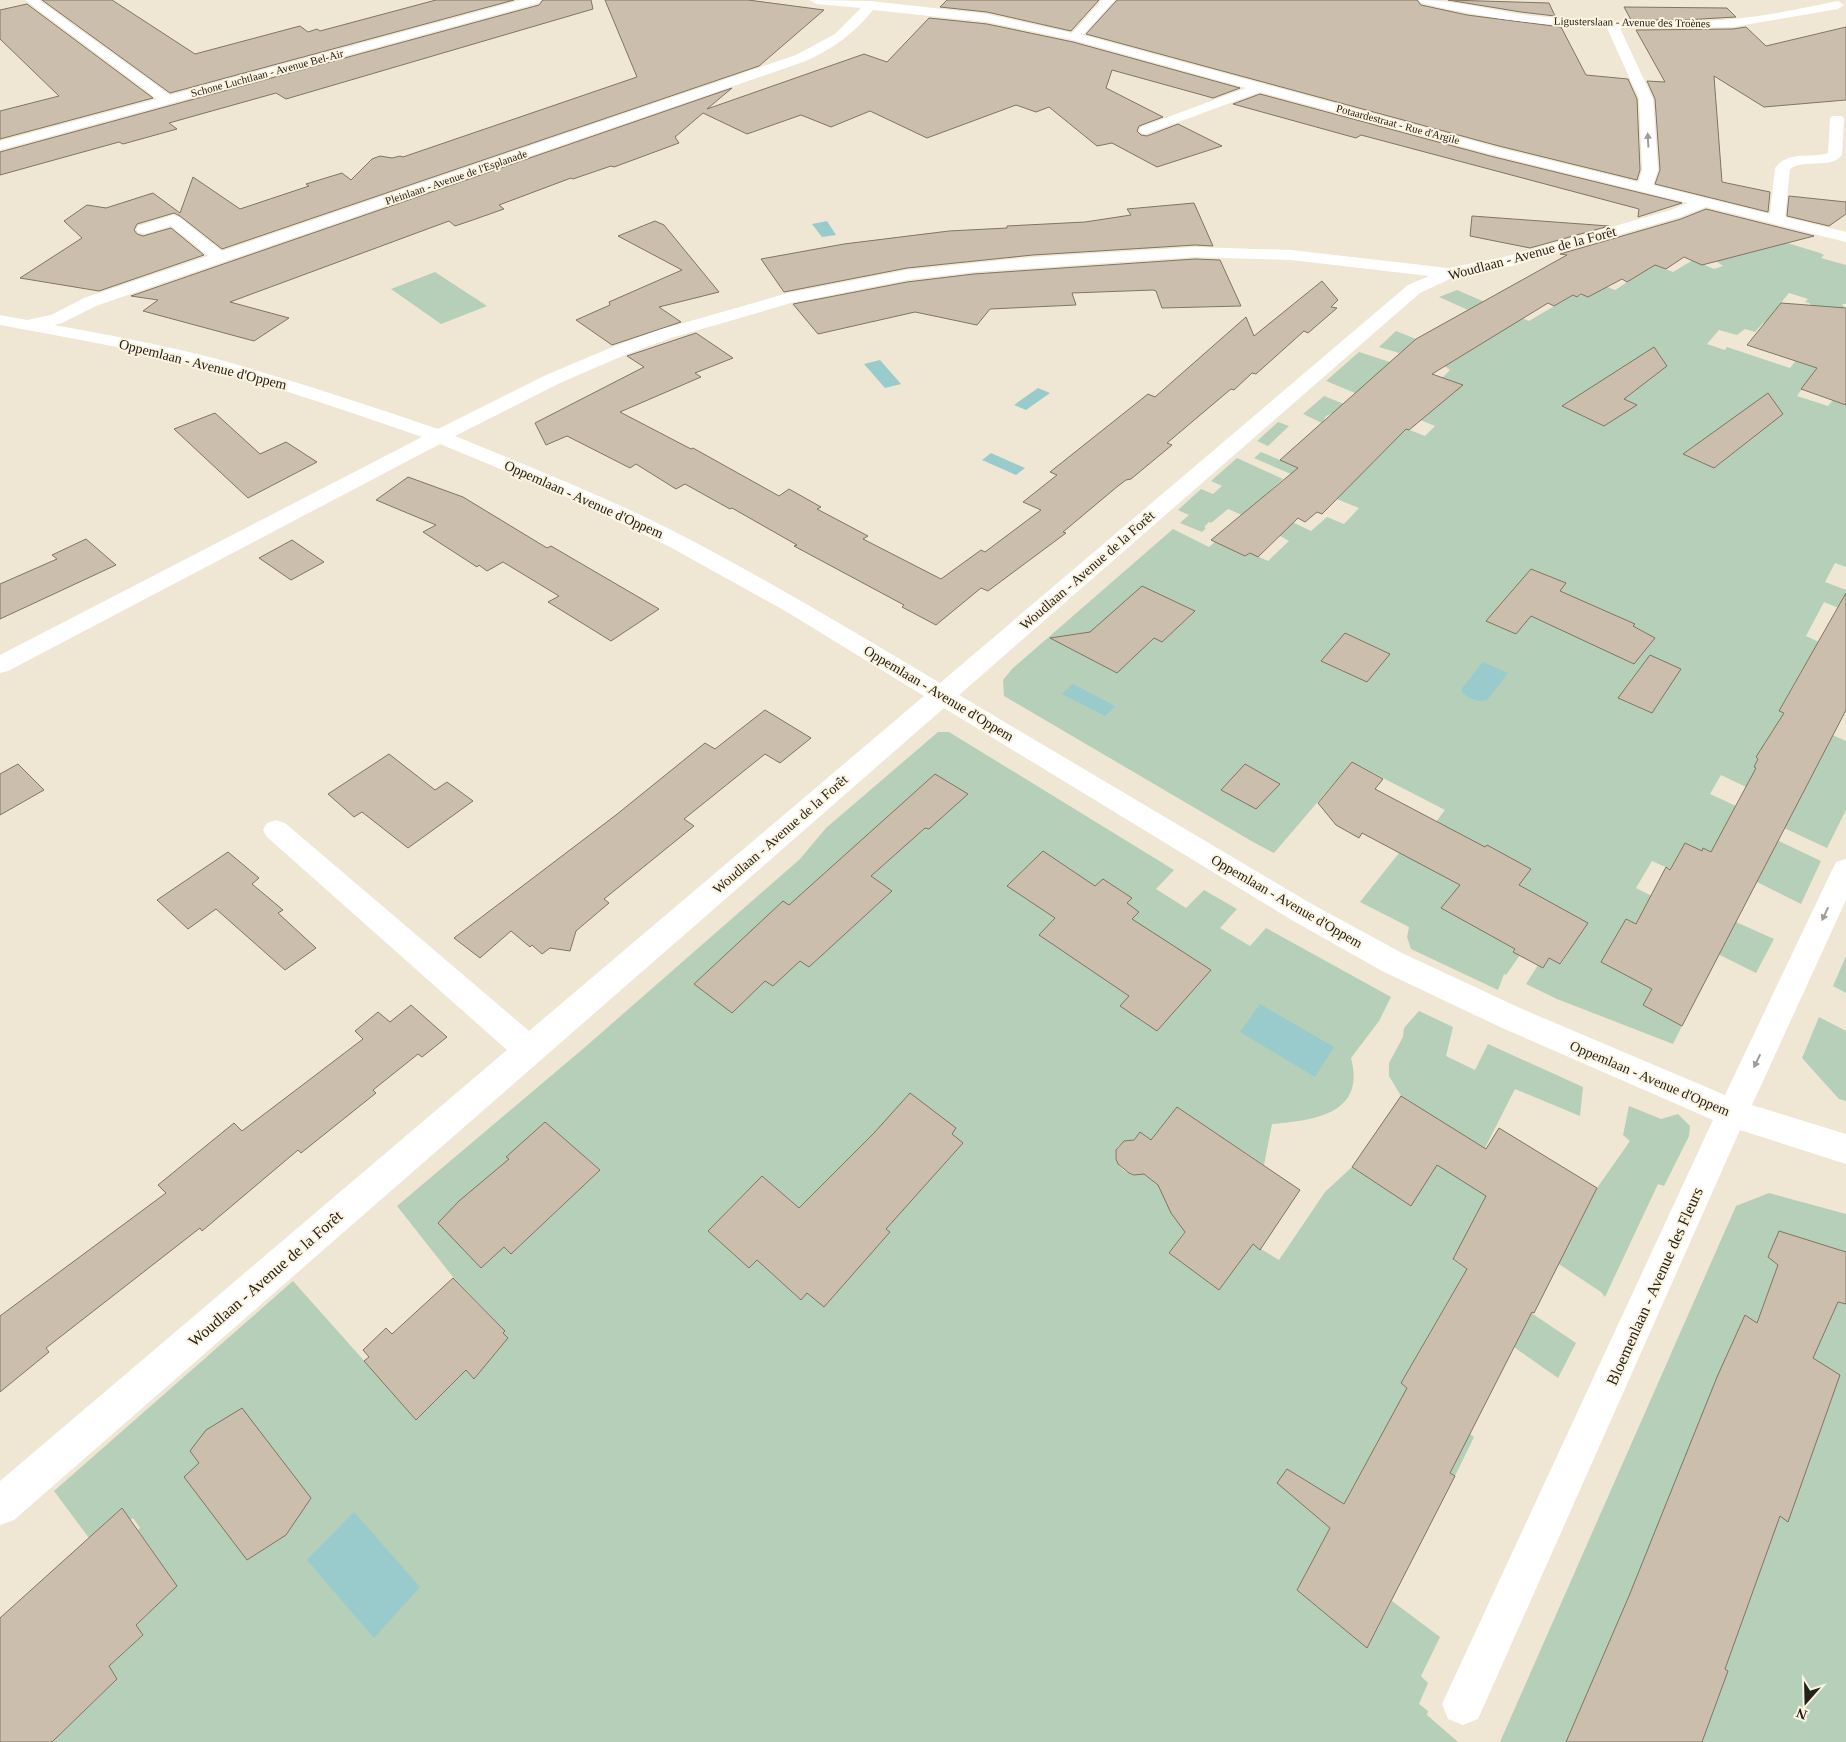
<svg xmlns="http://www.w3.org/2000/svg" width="1846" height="1742" viewBox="0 0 1846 1742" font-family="'Times New Roman',serif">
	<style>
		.green { fill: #b5cfb9 }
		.water { fill: #99cbcd }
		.building { fill: #cbbeac; stroke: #807464 }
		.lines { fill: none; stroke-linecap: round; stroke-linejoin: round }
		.minor { fill: #fff; fill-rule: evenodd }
		.oneway { fill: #9d9c98 }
		.labels { text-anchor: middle; stroke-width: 4; stroke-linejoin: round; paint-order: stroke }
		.far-street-label { font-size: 11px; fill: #25221b; stroke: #fcf4e0 }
		.street-label { font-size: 14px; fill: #25221b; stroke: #fcf4e0 }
		.near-street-label { font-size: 16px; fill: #25221b; stroke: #fcf4e0 }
	</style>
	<rect width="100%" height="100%" fill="#efe7d3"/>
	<!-- green -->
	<g class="green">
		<path d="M 1784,242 L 1820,253 L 1824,255 L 1821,258 L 1846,265 L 1846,304 L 1842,304 L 1846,310 L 1813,306 L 1809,303 L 1805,302 L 1808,299 L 1789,293 L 1772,314 L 1811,339 L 1763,323 L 1755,332 L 1745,329 L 1737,335 L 1719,330 L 1707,344 L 1725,350 L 1727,347 L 1790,368 L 1800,355 L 1826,364 L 1813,381 L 1808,380 L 1797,396 L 1828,406 L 1833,400 L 1846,405 L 1846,567 L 1835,563 L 1825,582 L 1846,590 L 1846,611 L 1824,602 L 1806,636 L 1819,642 L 1846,686 L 1803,668 L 1779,711 L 1846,741 L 1846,810 L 1827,848 L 1784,828 L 1815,769 L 1763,747 L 1756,757 L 1758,759 L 1754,767 L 1756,768 L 1746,787 L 1721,775 L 1710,794 L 1747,811 L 1741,823 L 1821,861 L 1801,904 L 1757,882 L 1703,848 L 1702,851 L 1685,843 L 1670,869 L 1652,861 L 1636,888 L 1699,920 L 1736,922 L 1774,939 L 1756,973 L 1718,954 L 1666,940 L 1626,919 L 1607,952 L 1606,964 L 1636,980 L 1655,984 L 1643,1005 L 1682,1026 L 1673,1044 L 1557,999 L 1526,984 L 1538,965 L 1543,968 L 1549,958 L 1561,964 L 1584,928 L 1548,901 L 1513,951 L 1520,955 L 1506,975 L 1504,974 L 1498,990 L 1411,949 L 1407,937 L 1409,927 L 1360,902 L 1399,853 L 1409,858 L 1445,810 L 1352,762 L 1274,853 L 1253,842 L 1004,696 L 1003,680 L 1012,669 L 1173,529 L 1209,547 L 1216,541 L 1245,556 L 1250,553 L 1268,561 L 1289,541 L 1253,520 L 1228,509 L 1211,523 L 1209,522 L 1204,527 L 1206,528 L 1202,532 L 1180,523 L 1189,515 L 1178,510 L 1201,489 L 1213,494 L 1222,486 L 1211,481 L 1237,458 L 1283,479 L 1255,504 L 1311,531 L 1327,517 L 1344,524 L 1359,508 L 1324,494 L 1319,486 L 1254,458 L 1261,452 L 1323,478 L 1333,413 L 1326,416 L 1322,423 L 1303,414 L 1324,396 L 1425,436 L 1435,426 L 1326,381 L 1359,352 L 1390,362 L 1388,364 L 1442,378 L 1450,370 L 1446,367 L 1402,351 L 1399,353 L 1379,347 L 1396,331 L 1416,339 L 1412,343 L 1426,349 L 1468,310 L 1439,297 L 1457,290 L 1529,321 L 1573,295 L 1577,297 L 1605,286 L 1615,290 L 1638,275 L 1606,246 L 1673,272 L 1693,260 L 1714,269 L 1723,266 L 1716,261 Z"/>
		<path d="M 435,272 L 487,306 L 441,324 L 391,289 Z"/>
		<path d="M 1278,422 L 1289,426 L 1268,446 L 1257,441 Z"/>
		<path d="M 938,732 L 949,732 L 1174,870 L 1156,889 L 1186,908 L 1204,890 L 1237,909 L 1220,928 L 1250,946 L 1266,928 L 1391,997 L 1379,1021 L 1351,1058 C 1366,1115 1313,1120 1272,1124 L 1264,1165 L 1177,1107 L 1151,1140 L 1140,1133 L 1133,1140 C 1102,1143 1116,1180 1144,1174 L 1162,1188 L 1185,1231 L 1169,1253 L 1219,1290 L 1239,1263 L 1245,1239 L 1279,1260 L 1325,1192 L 1352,1167 L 1411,1206 L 1435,1168 L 1453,1129 L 1401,1096 L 1389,1076 L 1389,1063 L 1403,1037 L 1404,1028 L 1419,1011 L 1453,1027 L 1446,1056 L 1475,1070 L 1488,1044 L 1583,1087 L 1580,1116 L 1515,1089 L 1467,1183 L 1567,1247 L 1597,1188 L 1630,1141 L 1623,1135 L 1629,1106 L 1661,1119 L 1678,1114 L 1690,1126 L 1689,1136 L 1664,1186 L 1658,1184 L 1605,1297 L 1601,1292 L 1479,1211 L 1453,1260 L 1576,1343 L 1558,1378 L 1448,1301 L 1401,1383 L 1474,1437 L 1455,1476 L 1386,1427 L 1344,1504 L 1327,1494 L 1316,1515 L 1330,1528 L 1297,1590 L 1367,1648 L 1392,1601 L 1440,1637 L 1421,1676 L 1428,1683 L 1419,1704 L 1428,1711 L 1427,1715 L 1458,1742 L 52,1742 L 117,1679 L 109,1666 L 143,1635 L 136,1625 L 177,1586 L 138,1530 L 140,1528 L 133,1518 L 130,1520 L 122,1508 L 89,1538 L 54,1491 L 293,1281 L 416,1419 L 466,1370 L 474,1378 L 508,1338 L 503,1333 L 505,1331 L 453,1277 L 397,1206 L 584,1048 L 800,859 L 826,828 Z"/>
		<path d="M 1846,956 L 1846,993 L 1833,986 Z"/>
		<path d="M 1819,1017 L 1846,1031 L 1846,1101 L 1839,1099 L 1802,1058 Z"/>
		<path d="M 1769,1193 L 1846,1214 L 1846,1742 L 1500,1742 L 1736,1206 Z"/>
	</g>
	<!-- water -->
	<g class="water">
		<path d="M 827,221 L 836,235 L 822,237 L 812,224 Z"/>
		<path d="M 880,360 L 901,384 L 885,388 L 864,364 Z"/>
		<path d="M 1038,388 L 1050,393 L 1026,410 L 1014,405 Z"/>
		<path d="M 991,453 L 1025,468 L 1016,475 L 982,460 Z"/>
		<path d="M 1483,662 L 1508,673 L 1487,700 C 1477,702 1469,699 1462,692 L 1462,688 Z"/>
		<path d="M 1073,684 L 1115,706 L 1105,716 L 1062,694 Z"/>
		<path d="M 1260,1004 L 1334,1047 L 1315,1077 L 1240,1032 Z"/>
		<path d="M 354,1512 L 420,1587 L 374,1638 L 307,1560 Z"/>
	</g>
	<!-- building -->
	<g class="building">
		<path d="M 42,0 L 112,0 L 195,54 L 300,26 L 308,32 L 317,29 L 320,31 L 436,0 L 514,0 L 170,93 Z"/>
		<path d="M 543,0 L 591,0 L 593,9 L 286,99 L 276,93 L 169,123 L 177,129 L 123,144 L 119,142 L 0,175 L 0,152 L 539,5 Z"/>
		<path d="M 605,0 L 748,0 L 824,10 L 759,66 L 222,249 L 180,216 L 174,213 L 137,224 L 134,230 L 137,234 L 143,236 L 171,228 L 204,255 L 99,291 L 20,278 L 82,238 L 64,221 L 87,205 L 106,208 L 153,193 L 180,213 L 193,177 L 240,209 L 309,186 L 306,184 L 342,173 L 351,180 L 372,159 L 380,156 L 392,158 L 400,156 L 403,157 L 637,77 Z"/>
		<path d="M 947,0 L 1099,0 L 1071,31 L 987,12 L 940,7 Z"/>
		<path d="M 1117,0 L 1417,0 L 1421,5 L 1467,15 L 1561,27 L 1586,75 L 1628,79 L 1637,99 L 1640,170 L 1637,180 L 1499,146 L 1086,34 Z"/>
		<path d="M 1448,0 L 1549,3 L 1555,16 L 1521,12 Z"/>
		<path d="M 27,4 L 153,98 L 0,139 L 0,111 L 59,96 L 0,39 L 0,10 Z"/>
		<path d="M 1624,7 L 1727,8 L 1736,17 L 1684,20 L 1631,20 Z"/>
		<path d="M 929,18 L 987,24 L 1073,42 L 1240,88 L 1213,98 L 1112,70 L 1106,88 L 1163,117 L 1139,126 L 1137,131 L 1141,135 L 1147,136 L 1178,124 L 1222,146 L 1157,167 L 1112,143 L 1097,146 L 1049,107 L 1036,112 L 1016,105 L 927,138 L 870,111 L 831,127 L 801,115 L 747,134 L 703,113 L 675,137 L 679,143 L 614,167 L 611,166 L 573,179 L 571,178 L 499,205 L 504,209 L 467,222 L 455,226 L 449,221 L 230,302 L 289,318 L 254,341 L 143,311 L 158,300 L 131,296 L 732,88 L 707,109 L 864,54 L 887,62 Z"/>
		<path d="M 1746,27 L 1766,46 L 1846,27 L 1846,100 L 1764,107 L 1714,76 L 1722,182 L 1770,192 L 1768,212 L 1655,184 L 1660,170 L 1655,99 L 1647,81 L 1665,82 L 1636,30 L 1733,29 Z"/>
		<path d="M 1260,94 L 1490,156 L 1682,203 L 1638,217 L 1639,209 L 1361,135 L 1356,138 L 1233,104 Z"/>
		<path d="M 1789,196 L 1846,202 L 1846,214 L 1829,226 L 1787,216 Z"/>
		<path d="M 1194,203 L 1213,246 L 1195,245 L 1033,255 L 907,268 L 784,292 L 761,259 L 844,244 L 949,231 L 1007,228 L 1007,226 L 1085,222 L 1131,215 L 1127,209 Z"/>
		<path d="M 1706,209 L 1814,236 L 1702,265 L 1684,257 L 1666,269 L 1655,265 L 1627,282 L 1622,279 L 1588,297 L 1581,294 L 1577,297 L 1573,295 L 1554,306 L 1548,303 L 1432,374 L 1463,385 L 1409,430 L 1406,429 L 1322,514 L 1317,512 L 1305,522 L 1298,518 L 1258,557 L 1250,553 L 1245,556 L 1211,540 L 1298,468 L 1280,460 L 1416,339 L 1567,255 L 1560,254 L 1681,219 Z"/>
		<path d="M 1472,216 L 1609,226 L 1530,248 L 1470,236 Z"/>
		<path d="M 655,221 L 664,225 L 719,292 L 659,307 L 681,322 L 612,345 L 576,320 L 610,305 L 609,302 L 682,270 L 618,236 Z"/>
		<path d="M 1195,259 L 1220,260 L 1241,306 L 1162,308 L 1156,291 L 1153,290 L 1072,293 L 1076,305 L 990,309 L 977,325 L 915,312 L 818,334 L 793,304 L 907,282 L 974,274 Z"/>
		<path d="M 1322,281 L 1338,300 L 1331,307 L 1337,308 L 1308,333 L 1304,331 L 1256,374 L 1252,373 L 1234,390 L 1231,389 L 1167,443 L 1172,445 L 1131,479 L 1126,480 L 1118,486 L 1063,532 L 1066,533 L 988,591 L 981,588 L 936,625 L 902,607 L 904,605 L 794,546 L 797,545 L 732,508 L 730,509 L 685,484 L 676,489 L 636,464 L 630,468 L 567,436 L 546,445 L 535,423 L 644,367 L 627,356 L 696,333 L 733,358 L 695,373 L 701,377 L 620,412 L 691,449 L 693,448 L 779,496 L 789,489 L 821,507 L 817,509 L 868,536 L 863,539 L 941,579 L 981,550 L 985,552 L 1041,510 L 1023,502 L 1057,475 L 1050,472 L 1148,394 L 1155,397 L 1246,317 L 1254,336 Z"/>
		<path d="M 1781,303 L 1846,308 L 1846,405 L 1801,389 L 1817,368 L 1747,345 Z"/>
		<path d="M 1654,347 L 1667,366 L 1624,399 L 1637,405 L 1604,426 L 1562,406 Z"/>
		<path d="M 1768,393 L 1783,414 L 1714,468 L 1683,454 Z"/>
		<path d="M 215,413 L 260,454 L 286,442 L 317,462 L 248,498 L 174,429 Z"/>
		<path d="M 408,477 L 463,497 L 547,548 L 551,546 L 659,609 L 611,641 L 548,602 L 559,596 L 503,562 L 487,571 L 479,565 L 477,567 L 423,532 L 436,525 L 376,500 Z"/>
		<path d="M 86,539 L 116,565 L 0,619 L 0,584 L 57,559 L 52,555 Z"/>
		<path d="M 292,540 L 324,562 L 291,580 L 259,558 Z"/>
		<path d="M 1531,569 L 1566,583 L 1560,591 L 1635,624 L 1633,626 L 1655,638 L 1634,664 L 1531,616 L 1516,634 L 1486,621 Z"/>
		<path d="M 1142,586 L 1195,611 L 1162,642 L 1154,638 L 1117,673 L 1050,638 L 1090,632 Z"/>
		<path d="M 1846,593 L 1846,710 L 1682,1026 L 1643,1005 L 1652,989 L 1601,962 L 1626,919 L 1636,924 L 1666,867 L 1670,870 L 1685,843 L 1702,851 L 1703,848 L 1711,852 L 1756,768 L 1754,767 L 1758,759 L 1756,757 L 1784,713 L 1779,711 Z"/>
		<path d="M 1345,633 L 1390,654 L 1367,682 L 1321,661 Z"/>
		<path d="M 1650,655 L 1681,669 L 1652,713 L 1618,698 Z"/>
		<path d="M 765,710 L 811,738 L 780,763 L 765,754 L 684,819 L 694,826 L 604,899 L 609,903 L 576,931 L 570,951 L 550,948 L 542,954 L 532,945 L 530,947 L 511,931 L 480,958 L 454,938 L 616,815 L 705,743 L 715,749 Z"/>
		<path d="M 389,754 L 435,790 L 447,782 L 473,801 L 408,848 L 362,812 L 354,817 L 328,794 Z"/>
		<path d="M 1352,762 L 1383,779 L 1375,789 L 1485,847 L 1487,845 L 1531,869 L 1519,885 L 1588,923 L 1560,964 L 1549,958 L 1543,968 L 1513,952 L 1515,949 L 1441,908 L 1460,885 L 1362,833 L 1359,838 L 1336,825 L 1318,803 Z"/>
		<path d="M 18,764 L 44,790 L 0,815 L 0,774 Z"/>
		<path d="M 1245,764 L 1280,784 L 1256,809 L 1221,790 Z"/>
		<path d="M 935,774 L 968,794 L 929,829 L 925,828 L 871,876 L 892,891 L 809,967 L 800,961 L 773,986 L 765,981 L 732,1013 L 694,984 L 783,901 L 789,905 Z"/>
		<path d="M 1043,851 L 1095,886 L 1103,879 L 1132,898 L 1127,903 L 1139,912 L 1132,919 L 1211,970 L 1157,1031 L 1120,1006 L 1129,996 L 1039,935 L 1055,918 L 1007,886 Z"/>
		<path d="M 228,852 L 259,878 L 252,884 L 283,910 L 278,913 L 316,948 L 285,970 L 216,909 L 188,929 L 157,900 Z"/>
		<path d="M 411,1005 L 447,1037 L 422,1057 L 418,1054 L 373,1090 L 376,1093 L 301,1153 L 298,1150 L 202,1231 L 200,1228 L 46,1348 L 49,1352 L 0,1392 L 0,1316 L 166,1193 L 158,1185 L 234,1123 L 242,1131 L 363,1039 L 355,1031 L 378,1012 L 390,1022 Z"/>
		<path d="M 910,1093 L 956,1128 L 952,1134 L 963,1143 L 886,1229 L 890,1232 L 824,1307 L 807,1293 L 801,1300 L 757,1260 L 749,1268 L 708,1231 L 762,1176 L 799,1208 L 874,1133 Z"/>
		<path d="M 1401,1096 L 1486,1149 L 1499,1128 L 1597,1188 L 1534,1313 L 1532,1312 L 1450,1473 L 1455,1476 L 1367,1648 L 1297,1590 L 1330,1528 L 1277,1483 L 1287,1469 L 1344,1504 L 1407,1388 L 1401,1383 L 1467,1269 L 1453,1259 L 1486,1196 L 1437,1165 L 1411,1206 L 1352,1167 Z"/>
		<path d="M 1177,1107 L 1300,1190 L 1260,1250 L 1253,1244 L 1219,1290 L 1169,1253 L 1185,1232 L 1171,1213 L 1158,1185 L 1144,1174 L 1134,1175 L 1129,1173 L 1118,1164 L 1116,1159 L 1116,1150 L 1124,1141 L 1134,1140 L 1140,1132 L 1151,1140 Z"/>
		<path d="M 545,1122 L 600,1170 L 511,1254 L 504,1247 L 481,1268 L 438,1223 L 459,1201 L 509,1159 L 506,1157 Z"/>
		<path d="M 1779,1231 L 1846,1252 L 1846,1304 L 1838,1302 L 1813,1358 L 1840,1375 L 1788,1522 L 1780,1516 L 1725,1669 L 1728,1671 L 1702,1742 L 1566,1742 L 1629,1596 L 1717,1377 L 1745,1315 L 1757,1323 L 1778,1265 L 1768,1257 Z"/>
		<path d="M 453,1278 L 505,1331 L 503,1333 L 508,1338 L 474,1379 L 466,1370 L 416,1420 L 364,1361 L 369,1357 L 363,1350 L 386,1328 L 392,1334 Z"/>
		<path d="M 242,1408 L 311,1498 L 286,1535 L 247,1560 L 184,1477 L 199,1463 L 190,1451 L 206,1430 Z"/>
		<path d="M 122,1508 L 177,1586 L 136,1625 L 143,1635 L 109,1666 L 117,1679 L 52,1742 L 0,1742 L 0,1618 Z"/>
	</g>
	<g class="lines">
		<!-- minor -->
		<g class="minor">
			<path d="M 25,0 L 39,0 L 170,95 L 521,0 L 541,0 L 539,3 L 0,150 L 0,141 L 157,99 Z"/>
			<path d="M 810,0 L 870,1 L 987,14 L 1072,33 L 1102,0 L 1115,0 L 1083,35 L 1499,148 L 1638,182 L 1642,170 L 1639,99 L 1607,28 C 1544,26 1482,18 1421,3 L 1419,0 C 1458,0 1497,12 1535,16 C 1600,22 1668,25 1733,19 C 1768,16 1803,8 1838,1 L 1844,5 L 1838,9 L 1733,27 L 1620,28 L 1653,99 L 1658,170 L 1653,185 L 1770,214 L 1775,168 C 1788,150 1811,159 1828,153 L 1830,119 L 1832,116 L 1842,116 L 1844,119 L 1842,155 C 1830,170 1805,158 1790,169 L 1785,217 L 1846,232 L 1846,242 L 1706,207 L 1680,217 L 1512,266 L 1454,277 L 1420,293 L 959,695 L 1310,903 L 1402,953 L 1522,1009 L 1725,1095 L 1832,870 L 1836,862 L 1846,859 L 1846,900 L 1752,1105 L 1846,1134 L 1846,1164 L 1740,1130 L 1478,1719 L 1463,1725 L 1448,1719 L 1442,1704 L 1713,1120 L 1500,1027 L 1382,971 L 1290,919 L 944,708 L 14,1520 L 0,1525 L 0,1481 L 507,1050 L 267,837 L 263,830 L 267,823 L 276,820 L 285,823 L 529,1031 L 924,696 L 787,612 L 670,547 L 556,492 L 440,444 L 8,671 L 0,673 L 0,655 L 422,437 C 350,412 278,387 205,367 C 138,349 68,338 0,325 L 0,315 L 27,320 L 51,315 L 84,298 L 208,256 L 171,226 L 144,234 L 138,232 L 136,229 L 138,226 L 173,215 L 179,217 L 222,251 L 796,55 L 835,34 L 861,8 L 816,4 ZM 873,10 L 987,22 L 1073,40 L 1246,88 L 1141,127 L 1139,130 L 1141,133 L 1146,134 L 1260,92 L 1490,154 L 1688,203 L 1668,211 L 1504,257 L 1448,268 L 1291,250 L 1195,247 L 1033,257 L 907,270 L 788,293 L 659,330 L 615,346 L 546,375 L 438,429 C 365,404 292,380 217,359 C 164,345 109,335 54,325 L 62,323 L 96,306 L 806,61 C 832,49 855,33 873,10 ZM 1195,257 L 1291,260 L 1429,276 L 1408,285 L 940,683 C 856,633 773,583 687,538 C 612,499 533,468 455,436 L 560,383 L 627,354 L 671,338 L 791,303 L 907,280 L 974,272 Z"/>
		</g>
	</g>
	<!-- one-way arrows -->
	<defs><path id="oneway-solid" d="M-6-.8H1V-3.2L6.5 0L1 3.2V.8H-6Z" transform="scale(1.25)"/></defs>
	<g class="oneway">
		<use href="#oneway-solid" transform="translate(1648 140) rotate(-93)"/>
		<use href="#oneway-solid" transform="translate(1825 914) rotate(115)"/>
		<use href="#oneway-solid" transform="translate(1757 1061) rotate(116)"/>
	</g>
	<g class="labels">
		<!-- far-street labels -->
		<g class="far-street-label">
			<text transform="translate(1632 22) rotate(1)" y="4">Ligusterslaan - Avenue des Troènes</text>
			<text transform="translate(267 73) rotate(-15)" y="4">Schone Luchtlaan - Avenue Bel-Air</text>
			<text transform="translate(1398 124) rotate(15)" y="4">Potaardestraat - Rue d'Argile</text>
			<text transform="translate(456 177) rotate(-19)" y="4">Pleinlaan - Avenue de l'Esplanade</text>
		</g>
		<!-- street labels -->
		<g class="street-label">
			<text transform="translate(1532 253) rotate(-15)" y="5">Woudlaan - Avenue de la Forêt</text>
			<text transform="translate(203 364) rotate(14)" y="5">Oppemlaan - Avenue d'Oppem</text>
			<text transform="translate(584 499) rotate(24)" y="5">Oppemlaan - Avenue d'Oppem</text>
			<text transform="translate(1087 570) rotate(-41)" y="5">Woudlaan - Avenue de la Forêt</text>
			<text transform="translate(939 693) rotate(31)" y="5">Oppemlaan - Avenue d'Oppem</text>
			<text transform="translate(780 834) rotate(-41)" y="5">Woudlaan - Avenue de la Forêt</text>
			<text transform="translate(1287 901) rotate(30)" y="5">Oppemlaan - Avenue d'Oppem</text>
			<text transform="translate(1650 1078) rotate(23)" y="5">Oppemlaan - Avenue d'Oppem</text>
		</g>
		<!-- near-street labels -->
		<g class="near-street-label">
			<text transform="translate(265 1278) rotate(-41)" y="6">Woudlaan - Avenue de la Forêt</text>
			<text transform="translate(1654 1286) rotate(-66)" y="6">Bloemenlaan - Avenue des Fleurs</text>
		</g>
	</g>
	<!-- north arrow -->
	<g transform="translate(1806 1702) rotate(200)" stroke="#fcf4e0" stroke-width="4" paint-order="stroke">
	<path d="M0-4L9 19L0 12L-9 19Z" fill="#25221b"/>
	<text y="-8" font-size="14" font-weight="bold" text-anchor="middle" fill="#25221b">N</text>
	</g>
</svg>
